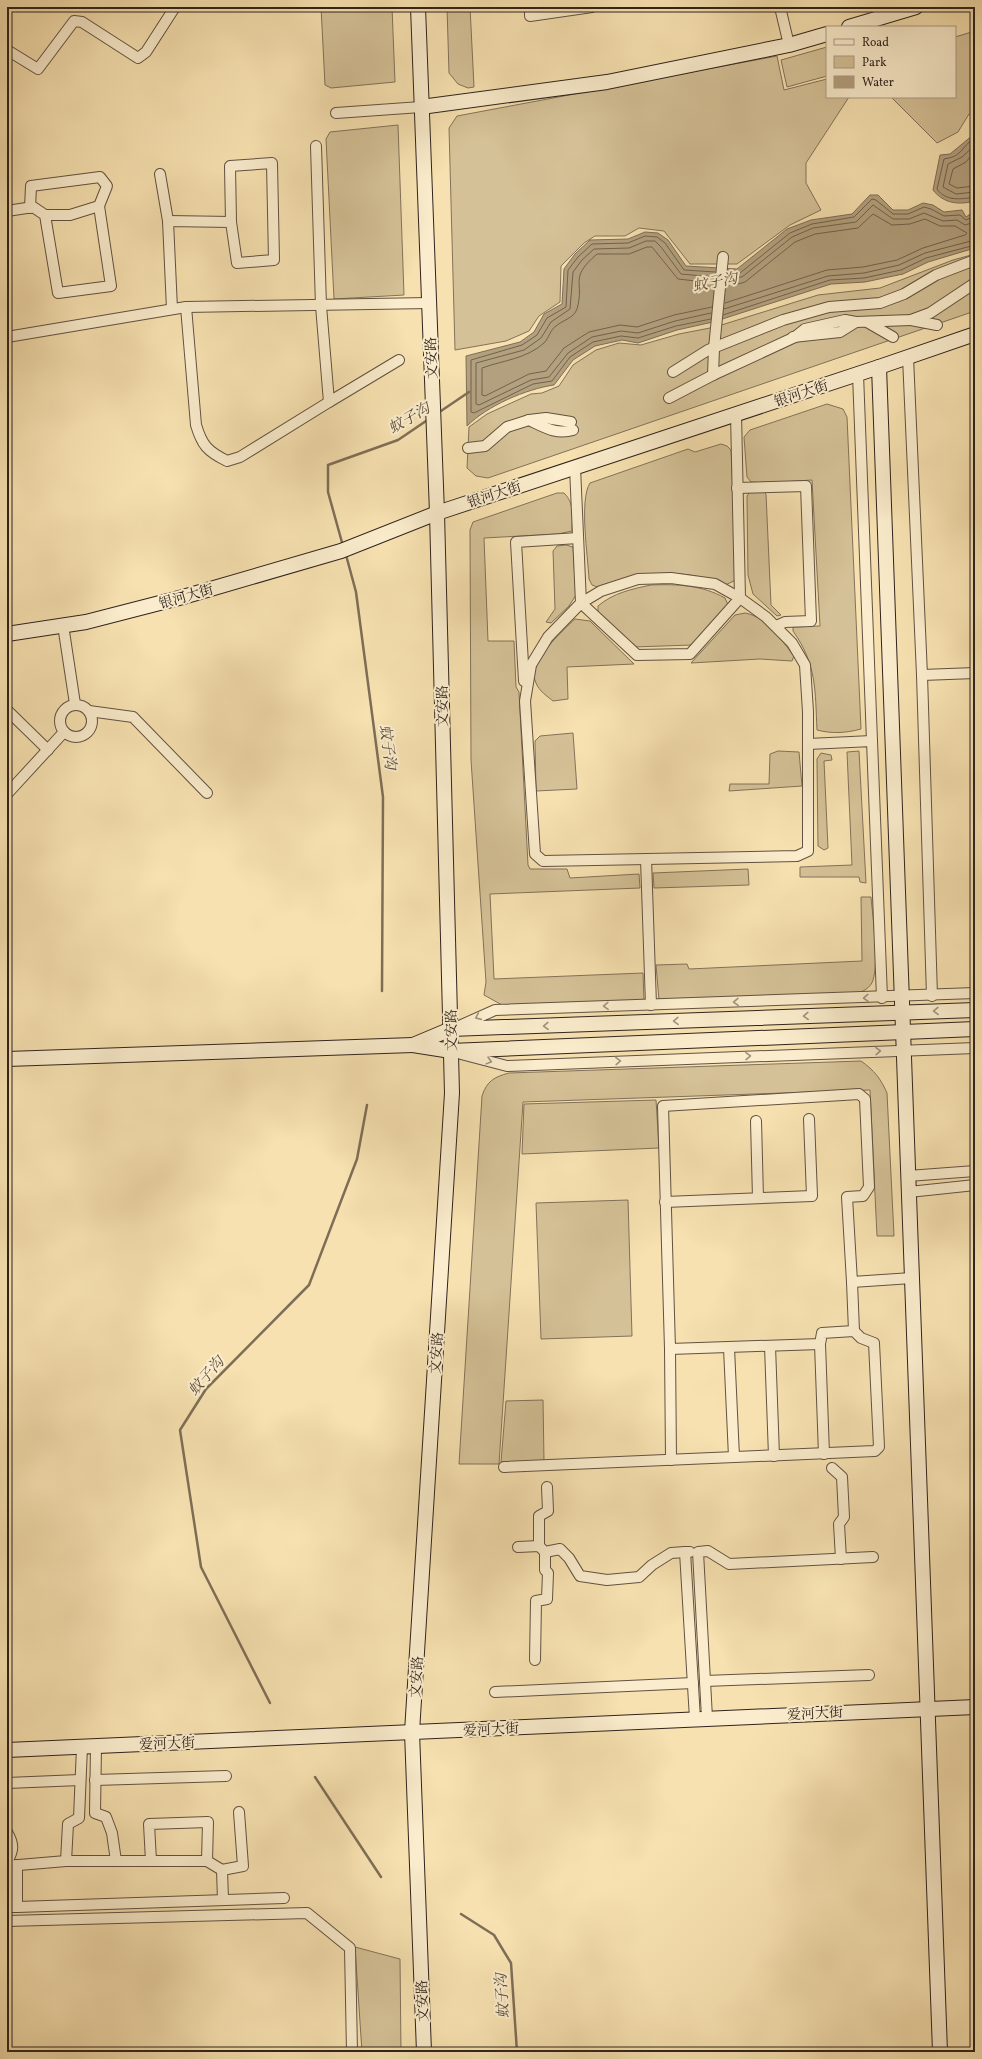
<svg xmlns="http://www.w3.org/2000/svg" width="982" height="2059" viewBox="0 0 982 2059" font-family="Vollkorn,'Noto Serif SC',serif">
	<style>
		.green { fill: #d5c197; stroke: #82725a }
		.water { fill: #b3a07e; stroke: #7e6e57 }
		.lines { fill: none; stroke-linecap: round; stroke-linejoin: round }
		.shore { stroke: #71624d; stroke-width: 1 }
		.stream { stroke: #7e6e57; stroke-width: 2.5 }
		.street-casing { stroke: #615241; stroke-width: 12 }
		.secondary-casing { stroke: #2f231c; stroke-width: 16 }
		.street { stroke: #faeccc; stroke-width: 10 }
		.secondary { stroke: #faeccc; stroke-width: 14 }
		.oneway { stroke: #9f927d }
		.labels { text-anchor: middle; stroke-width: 4; stroke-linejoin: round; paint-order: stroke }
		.street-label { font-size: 14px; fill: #2f231c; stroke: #faeccc }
		.water-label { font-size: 15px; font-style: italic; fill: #5d4f3e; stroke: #faeccc }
	</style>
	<rect width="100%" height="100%" fill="#f7e1b0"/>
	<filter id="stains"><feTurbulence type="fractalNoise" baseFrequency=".005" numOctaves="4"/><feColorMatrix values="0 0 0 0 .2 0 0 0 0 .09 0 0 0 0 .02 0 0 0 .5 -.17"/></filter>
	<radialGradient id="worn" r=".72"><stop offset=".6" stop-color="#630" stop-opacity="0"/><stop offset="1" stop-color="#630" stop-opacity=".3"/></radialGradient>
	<!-- green -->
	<g class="green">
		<path d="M 321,7 L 392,7 L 395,82 L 331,88 L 325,85 Z"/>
		<path d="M 447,7 L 470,7 L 474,87 L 468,88 L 458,84 L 449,73 Z"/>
		<path d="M 975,31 L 975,114 L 969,114 L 958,132 L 937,143 L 891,97 L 955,97 L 955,37 Z"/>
		<path d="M 827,47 L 827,76 L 787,87 L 781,60 Z"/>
		<path d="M 777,56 L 784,90 L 827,79 L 827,97 L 849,97 L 806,163 L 806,183 L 821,210 L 790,225 L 737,264 L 690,264 L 664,231 L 639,228 L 625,236 L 595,236 L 584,243 L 561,266 L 560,302 L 539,316 L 529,331 L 506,341 L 455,350 L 449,128 L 457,116 Z"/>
		<path d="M 398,125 L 404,295 L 334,299 L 326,139 L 330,132 Z"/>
		<path d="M 975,254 L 975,311 L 488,478 L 476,476 L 467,468 L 469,427 L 487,414 L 531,394 L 542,393 L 559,386 L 573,365 L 596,350 L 619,343 L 641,345 L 679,334 L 715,327 L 818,295 L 880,288 L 953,260 Z"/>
		<path d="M 827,404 L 843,409 L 847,417 L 861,729 C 846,733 832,734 817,730 C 815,690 817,665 793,631 L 793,627 L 820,626 L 812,480 L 766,483 L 751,482 L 747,477 L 744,437 L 750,430 Z"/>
		<path d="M 721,444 L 727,446 L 731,450 L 737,571 L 734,581 L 725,585 C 677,565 648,576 600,588 L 592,585 L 589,579 C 588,557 579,500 590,483 L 688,449 L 695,452 Z"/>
		<path d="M 750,492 L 764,492 L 766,494 L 771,605 L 781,615 L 777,616 L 753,594 L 748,575 L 747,496 Z"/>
		<path d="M 557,493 L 564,493 C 575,504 572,517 572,531 L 558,534 L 484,538 L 488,641 L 514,641 L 516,687 L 519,692 L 528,865 L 530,869 L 567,869 L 570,878 L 639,874 L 640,888 L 490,894 L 494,979 L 643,973 L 644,1002 L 502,1005 L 484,995 L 486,982 L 471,760 L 470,530 L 473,522 Z"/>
		<path d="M 566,545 L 573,547 L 576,595 L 569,606 L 551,623 L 546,622 L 555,609 L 553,551 L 557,546 Z"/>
		<path d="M 651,585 C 677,584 702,585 725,598 L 729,607 L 692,645 L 633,647 L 598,613 L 598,606 C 613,593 632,589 651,585 Z"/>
		<path d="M 745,613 C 767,617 781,640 794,656 L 792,661 L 760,659 L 691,663 L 735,615 Z"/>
		<path d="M 575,619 L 590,621 L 634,664 L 567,667 L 568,699 L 553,701 C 547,696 539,691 536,683 C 526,664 562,631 575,619 Z"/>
		<path d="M 573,733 L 577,789 L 536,791 L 535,741 L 540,736 Z"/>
		<path d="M 778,751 L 799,752 L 802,786 L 729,791 L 730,784 L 769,784 L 770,754 Z"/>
		<path d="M 859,751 L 866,883 L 860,882 L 859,877 L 800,877 L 800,867 L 852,865 L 847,752 Z"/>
		<path d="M 821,753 L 831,755 L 832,760 L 824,761 L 828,848 L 824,850 L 818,846 L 817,759 Z"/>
		<path d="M 748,869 L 749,885 L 654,888 L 653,873 Z"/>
		<path d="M 861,897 L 871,897 C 873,919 879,961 873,980 C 871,988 862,992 854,995 L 659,1000 L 656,965 L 687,964 L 689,969 L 862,961 Z"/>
		<path d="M 861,1061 C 874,1070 881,1079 887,1093 L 894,1236 L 877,1236 L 870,1090 L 523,1102 L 499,1464 L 459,1464 L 482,1096 C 487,1081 494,1077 509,1073 Z"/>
		<path d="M 656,1100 L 659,1148 L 522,1154 L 524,1104 Z"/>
		<path d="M 628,1200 L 632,1336 L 541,1339 L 536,1203 Z"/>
		<path d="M 543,1400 L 544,1461 L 501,1462 L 506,1401 Z"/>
		<path d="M 355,1947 L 400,1959 L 401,2052 L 362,2052 Z"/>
	</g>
	<!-- water -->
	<g class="water">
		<path d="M 973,135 L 975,137 L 975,201 C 959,205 944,204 933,190 L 940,155 L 950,154 Z"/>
		<path d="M 870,195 L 878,195 L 893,210 L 908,210 L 923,203 L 933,205 L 944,212 L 962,210 L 966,217 L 975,211 L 975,248 L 928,262 L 903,274 L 865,282 L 831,284 L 713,322 L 677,330 L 638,343 L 622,340 L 595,346 L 573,360 L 554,385 C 526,389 487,406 467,426 L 466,356 L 520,342 L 534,332 L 544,314 L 562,304 L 564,269 L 575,254 L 590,240 L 628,239 L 645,232 L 658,233 L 668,240 L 686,266 L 737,269 L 787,229 L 811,220 L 852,214 Z"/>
	</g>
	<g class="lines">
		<!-- shore -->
		<g class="shore">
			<path d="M 975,140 C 967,141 965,148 959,153 C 955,157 949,158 944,159 L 937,189 C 946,202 962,199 975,197"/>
			<path d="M 975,145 L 962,157 L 948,164 L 943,187 L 956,194 L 975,192"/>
			<path d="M 975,151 L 966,162 L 953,169 L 949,184 L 957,188 L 975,186"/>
			<path d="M 727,273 L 740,273 L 790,233 L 812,224 L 854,217 L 872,199 L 876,200 L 893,214 L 908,214 L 924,207 L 931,209 L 944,216 L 960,215 L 966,220 L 975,216"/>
			<path d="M 727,278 L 742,277 L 792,237 L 813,228 L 856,222 L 873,205 L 893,219 L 909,219 L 924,213 L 943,221 L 957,220 L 965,225 L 975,222"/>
			<path d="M 725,303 L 827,270 L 863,267 L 897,260 L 923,248 L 965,235 L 967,233 L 955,226 L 940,226 L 925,219 L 910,224 L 892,225 L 873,214 L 858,228 L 815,234 L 795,242 L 745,282 L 738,284 L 726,284"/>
			<path d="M 712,307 L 674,315 L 637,327 L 620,325 L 589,332 L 564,348 L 546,371 L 529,374 L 485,396 L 482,395 L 482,368 C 504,360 526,359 544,343 C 549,338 550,330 556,326 C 563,320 574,318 577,309 C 585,281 568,279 597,254 L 629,254 L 647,247 L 652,247 L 678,279 L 714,283"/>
			<path d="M 724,309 L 828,276 L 864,273 L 899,265 L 925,253 L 975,240"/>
			<path d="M 711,313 L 675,321 L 638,333 L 621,331 L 592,337 L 568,353 L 549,377 L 531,380 L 479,405 L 476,404 L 476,363 L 524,350 L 541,338 L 551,322 L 570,309 L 573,272 L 582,260 L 594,249 L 629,248 L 646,241 L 655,241 L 661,247 L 681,274 L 715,277"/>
			<path d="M 723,315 L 830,280 L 864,278 L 901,270 L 926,258 L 975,245"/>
			<path d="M 711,319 L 676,326 L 638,338 L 621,336 L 593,342 L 570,357 L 552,381 L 533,384 L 474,413 L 471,412 L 471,360 L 522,345 L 537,335 L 547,318 L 566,307 L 568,270 L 578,257 L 592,244 L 628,243 L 645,236 L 657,237 L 665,243 L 684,270 L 715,272"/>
		</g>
		<!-- stream -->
		<g class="stream">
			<path d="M 438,413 L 469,392"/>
			<path d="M 343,546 L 328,492 L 328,465 L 398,440 L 429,419"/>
			<path d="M 346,555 L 356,592 L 383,797 L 382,991"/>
			<path d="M 270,1703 L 201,1567 L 180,1430 L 206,1389 L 309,1285 L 357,1159 L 367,1105"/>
			<path d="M 315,1777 L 381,1877"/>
			<path d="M 461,1914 L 494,1935 L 511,1963 L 517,2052"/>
		</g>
		<!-- street casing -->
		<g class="street-casing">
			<g id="street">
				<path d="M 530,7 L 530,16 L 592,7"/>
				<path d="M 780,7 L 789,45"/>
				<path d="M 7,50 L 38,69 L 74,21 L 82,22 L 138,58 L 146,52 L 175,7"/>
				<path d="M 336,113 L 421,107"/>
				<path d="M 316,146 L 321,306 L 329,402 L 399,360"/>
				<path d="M 160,174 L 168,221"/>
				<path d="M 30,208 L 31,186 L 100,177 L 107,186 L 99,206"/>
				<path d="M 7,211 L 33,207 L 45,215 L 70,215 L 99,206 L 111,286 L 58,293 L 45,215"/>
				<path d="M 186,307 L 196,425 C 202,445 207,451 227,461 L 240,457 L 329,402"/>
				<path d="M 172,309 L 168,221 L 231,222 L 237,263 L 274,260 L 272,163 L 230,166 L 231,222"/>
				<path d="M 911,320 L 937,325"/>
				<path d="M 867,322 L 893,337"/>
				<path d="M 7,337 L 186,307 L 429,303"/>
				<path d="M 793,337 L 840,332 L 856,322"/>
				<path d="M 908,357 L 922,675 L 932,996"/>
				<path d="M 673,372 L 708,350 L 783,320 L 829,307 L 880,303 L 904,294 L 936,275 L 975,260"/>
				<path d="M 858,374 L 872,741"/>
				<path d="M 713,375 L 795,337 L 805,329 L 845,320 L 856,322 L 911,320 L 930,313 L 975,283"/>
				<path d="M 669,398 L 713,375 L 714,348 L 723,257"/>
				<path d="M 529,420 L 546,418 L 571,422"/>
				<path d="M 468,448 L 485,446 L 507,427 L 529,420 C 544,427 556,435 573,430"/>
				<path d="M 575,467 L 581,603 L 548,637 L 531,665 L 525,701 L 535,854 L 543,861 L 797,856 L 808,851 L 808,712 L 805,665 L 792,643 L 766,617 L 740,598 L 736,414"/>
				<path d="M 737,488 L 806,486 L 811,621 L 785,622 L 776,626"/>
				<path d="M 671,578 L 715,584 L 740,598 L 690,654 L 637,655 L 581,603 L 601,591 L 638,579 Z"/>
				<path d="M 63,625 L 75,704"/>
				<path d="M 922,675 L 975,673"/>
				<path d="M 524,681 L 516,542 L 578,538"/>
				<circle cx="76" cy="721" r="16"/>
				<path d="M 7,710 L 48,750"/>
				<path d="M 89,711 L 133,717 L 207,793"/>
				<path d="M 808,744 L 872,741 L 882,998"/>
				<path d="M 7,794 L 64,732"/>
				<path d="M 646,859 L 651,1005"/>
				<path d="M 457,1027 L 495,1010 L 975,993"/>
				<path d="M 461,1054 L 507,1066 L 975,1048"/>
				<path d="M 756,1121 L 758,1198"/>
				<path d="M 908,1176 L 975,1171"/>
				<path d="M 909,1192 L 975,1185"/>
				<path d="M 665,1202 L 812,1196 L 809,1119"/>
				<path d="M 852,1282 L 854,1331"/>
				<path d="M 820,1344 L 824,1454"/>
				<path d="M 770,1346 L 774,1456"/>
				<path d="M 729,1348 L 734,1457"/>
				<path d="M 670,1349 L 671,1460"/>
				<path d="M 504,1467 L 875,1451 L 879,1447 L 874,1343 L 861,1338 L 854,1331 L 822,1333 L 820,1344 L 670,1349 L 663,1106 L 859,1094 L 865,1099 L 869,1187 L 863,1196 L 847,1197 L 852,1282 L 912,1278"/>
				<path d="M 832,1468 L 842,1477 L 844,1517 L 839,1524 L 841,1559"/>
				<path d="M 539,1546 L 539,1516 L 548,1511 L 547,1487"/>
				<path d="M 518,1547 L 539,1546 L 545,1552 L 560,1549 L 569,1558 L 580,1576 L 607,1580 L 639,1577 L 652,1565 L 671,1553 L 685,1552"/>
				<path d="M 690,1552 L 685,1552 L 695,1719"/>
				<path d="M 535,1660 L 536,1601 L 547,1599 L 548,1573 L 545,1570 L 545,1552"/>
				<path d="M 705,1681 L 869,1675"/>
				<path d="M 495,1692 L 693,1683"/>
				<path d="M 707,1718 L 698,1552 L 708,1551 L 729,1564 L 873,1557"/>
				<path d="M 96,1746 L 95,1813 L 106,1817 L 112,1833 L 116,1861"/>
				<path d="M 95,1780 L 226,1776"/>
				<path d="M 7,1783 L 80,1780"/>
				<path d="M 7,1832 C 14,1844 14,1850 7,1862"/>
				<path d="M 66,1861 L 207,1861 L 222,1870 L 223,1900"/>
				<path d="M 151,1861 L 149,1824 L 208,1822 L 207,1861"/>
				<path d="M 7,1866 L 66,1861 L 68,1824 L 79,1818 L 82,1747"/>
				<path d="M 222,1870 L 243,1866 L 239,1812"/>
				<path d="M 7,1907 L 17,1907 L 17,1865"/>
				<path d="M 17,1907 L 284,1898"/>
				<path d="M 7,1921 L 307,1913 L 350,1948 L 352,2052"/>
			</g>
		</g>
		<!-- secondary casing -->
		<g class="secondary-casing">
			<g id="secondary">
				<path d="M 418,7 L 437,513 L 452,1093 L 412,1732 L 424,2052"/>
				<path d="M 849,27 L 916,7"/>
				<path d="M 421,107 L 607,82 L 789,45 L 827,34"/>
				<path d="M 879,367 L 940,2052"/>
				<path d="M 7,634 L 86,622 L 183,597 L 341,551 L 437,513 L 879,367 L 975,334"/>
				<path d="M 975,1010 L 451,1029 L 413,1045 L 451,1051 L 975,1029"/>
				<path d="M 7,1059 L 413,1045"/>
				<path d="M 7,1750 L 975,1707"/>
			</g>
		</g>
		<!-- street -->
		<use href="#street" class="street"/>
		<!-- secondary -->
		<use href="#secondary" class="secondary"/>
	</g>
	<!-- one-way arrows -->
	<defs><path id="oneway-chevron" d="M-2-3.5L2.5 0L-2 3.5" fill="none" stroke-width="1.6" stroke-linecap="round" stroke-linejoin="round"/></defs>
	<g class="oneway">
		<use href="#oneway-chevron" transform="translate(866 998) rotate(178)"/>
		<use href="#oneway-chevron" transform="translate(736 1002) rotate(178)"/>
		<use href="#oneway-chevron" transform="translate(606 1006) rotate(178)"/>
		<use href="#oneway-chevron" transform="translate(936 1011) rotate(178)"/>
		<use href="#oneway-chevron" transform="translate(806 1016) rotate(178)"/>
		<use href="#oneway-chevron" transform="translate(478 1017) rotate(156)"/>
		<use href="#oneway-chevron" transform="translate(676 1021) rotate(178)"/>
		<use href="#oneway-chevron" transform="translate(546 1026) rotate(178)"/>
		<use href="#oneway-chevron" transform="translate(878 1051) rotate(-2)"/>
		<use href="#oneway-chevron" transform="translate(748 1056) rotate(-2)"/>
		<use href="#oneway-chevron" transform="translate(489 1061) rotate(15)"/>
		<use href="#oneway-chevron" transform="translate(618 1061) rotate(-2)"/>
	</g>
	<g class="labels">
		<!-- street labels -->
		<g class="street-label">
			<text transform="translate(431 358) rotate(-92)" y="5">文安路</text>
			<text transform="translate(801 393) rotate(-18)" y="5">银河大街</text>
			<text transform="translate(494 494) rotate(-18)" y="5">银河大街</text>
			<text transform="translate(186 596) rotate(-16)" y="5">银河大街</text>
			<text transform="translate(442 706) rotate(-91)" y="5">文安路</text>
			<text transform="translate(451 1030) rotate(-91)" y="5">文安路</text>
			<text transform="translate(436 1353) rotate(-86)" y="5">文安路</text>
			<text transform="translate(416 1677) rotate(-86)" y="5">文安路</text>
			<text transform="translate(815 1713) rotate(-3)" y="5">爱河大街</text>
			<text transform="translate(491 1729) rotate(-3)" y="5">爱河大街</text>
			<text transform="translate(167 1743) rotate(-2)" y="5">爱河大街</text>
			<text transform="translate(422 2001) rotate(-92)" y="5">文安路</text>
		</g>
		<!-- water labels -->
		<g class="water-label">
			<text transform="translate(715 282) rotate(-11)" y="5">蚊子沟</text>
			<text transform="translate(409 418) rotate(-31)" y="5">蚊子沟</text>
			<text transform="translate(388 747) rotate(82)" y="5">蚊子沟</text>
			<text transform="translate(206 1376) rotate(-49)" y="5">蚊子沟</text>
			<text transform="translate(502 1996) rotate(-94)" y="5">蚊子沟</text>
		</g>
	</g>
	<!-- margin -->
	<rect width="982" height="2059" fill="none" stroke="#f7e1b0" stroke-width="24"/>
	<rect x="8" y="8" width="966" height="2043" fill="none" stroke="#2f231c" stroke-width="2"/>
	<rect x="12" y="12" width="958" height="2035" fill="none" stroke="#2f231c"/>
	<!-- legend -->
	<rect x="826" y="26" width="130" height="72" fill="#faeccc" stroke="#a99c86"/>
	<rect x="834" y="39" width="20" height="6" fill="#faeccc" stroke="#a99c86"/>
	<text x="862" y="46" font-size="12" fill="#2f231c">Road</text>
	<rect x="834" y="56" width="20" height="12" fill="#d5c197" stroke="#a99c86"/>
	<text x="862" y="66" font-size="12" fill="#2f231c">Park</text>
	<rect x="834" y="76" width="20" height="12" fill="#b3a07e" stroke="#a99c86"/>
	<text x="862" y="86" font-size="12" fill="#2f231c">Water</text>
	<rect width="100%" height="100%" filter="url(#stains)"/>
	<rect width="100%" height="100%" fill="url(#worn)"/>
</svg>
